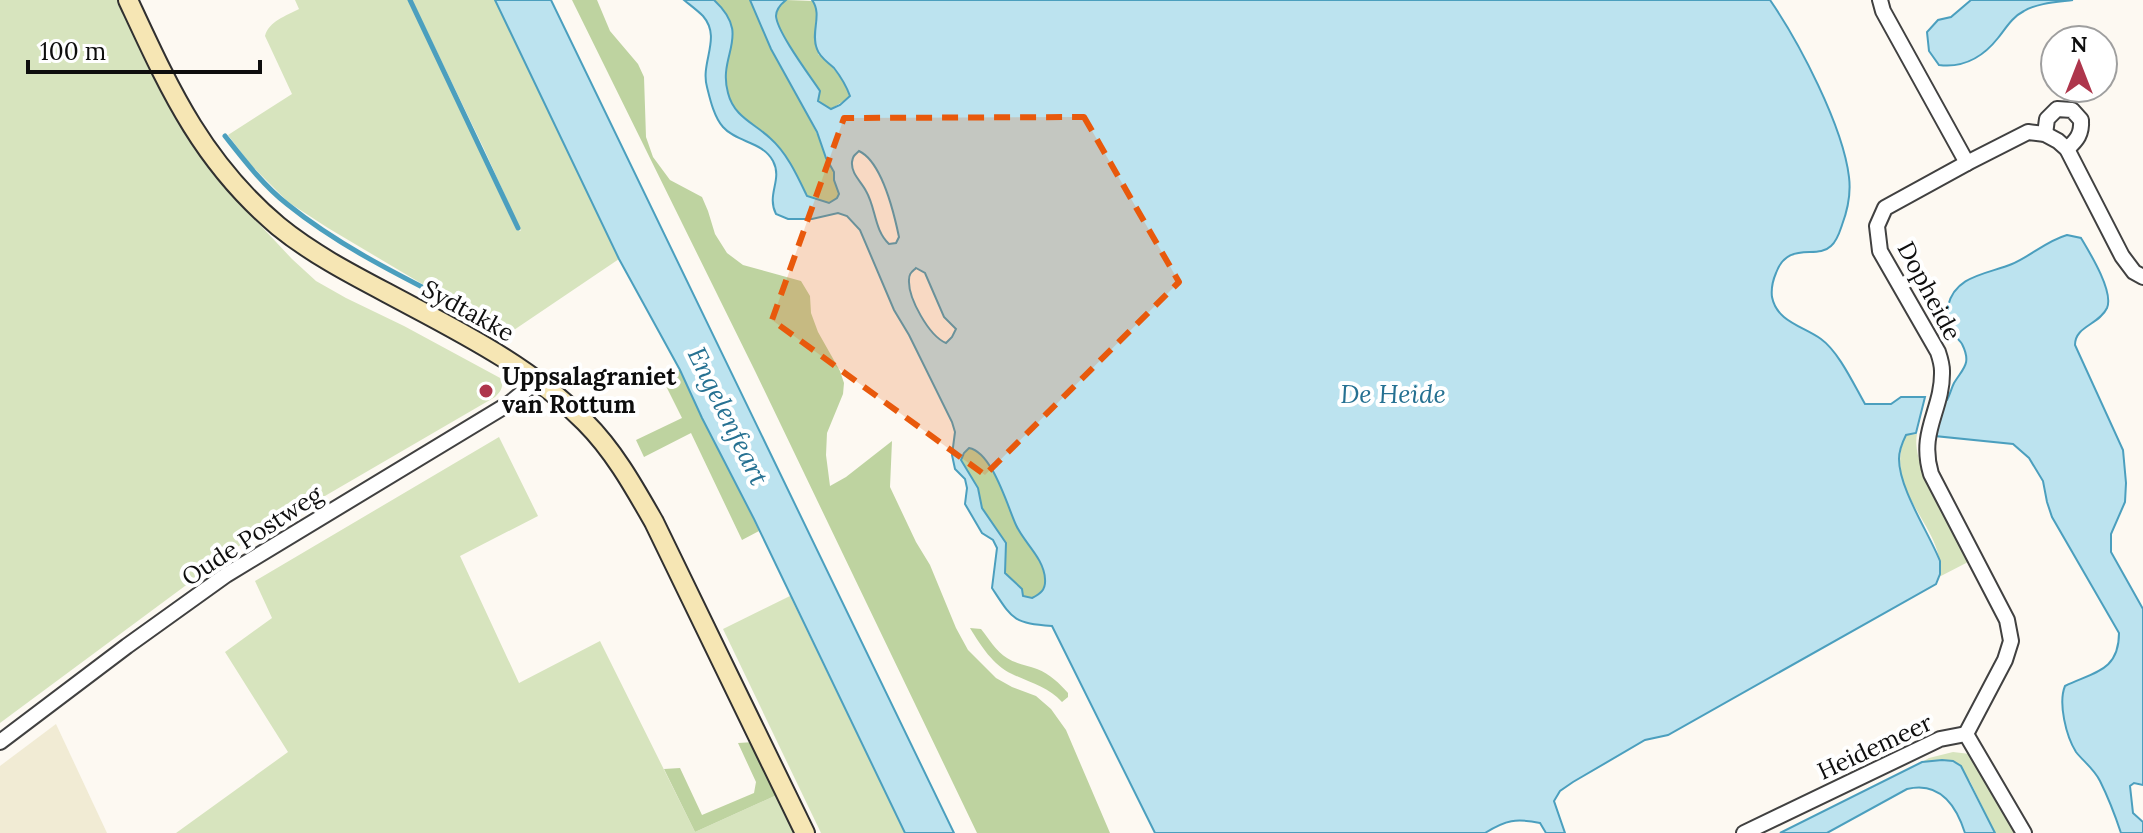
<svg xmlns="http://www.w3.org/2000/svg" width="2143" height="833" viewBox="0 0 2143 833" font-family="Lora,serif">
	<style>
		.farmland { fill: #f1ebd4 }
		.green { fill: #d7e4be }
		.forest { fill: #bed3a0 }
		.water { fill: #bce3ef; stroke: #4b9fbe; stroke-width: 2; fill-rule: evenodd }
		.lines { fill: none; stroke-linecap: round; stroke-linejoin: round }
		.stream { stroke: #4b9fbe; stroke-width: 5 }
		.street-casing { stroke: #414141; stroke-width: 18 }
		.secondary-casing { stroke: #303030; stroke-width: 22 }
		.street { stroke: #fff; stroke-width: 14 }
		.secondary { stroke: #f6e6b4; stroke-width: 18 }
		.marked { fill: #e8590c; fill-opacity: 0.2; stroke: #e8590c; stroke-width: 6; stroke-dasharray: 16 10; stroke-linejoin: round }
		.poi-dot { fill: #ae364c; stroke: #fff; stroke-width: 3 }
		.labels { text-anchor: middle; stroke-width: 8; stroke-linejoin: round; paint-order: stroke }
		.street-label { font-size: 24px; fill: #0e0e0e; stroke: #fff }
		.poi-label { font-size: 24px; font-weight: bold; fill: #0e0e0e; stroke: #fff; text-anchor: start }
		.water-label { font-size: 26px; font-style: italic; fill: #267192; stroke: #fff }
	</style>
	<rect width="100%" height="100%" fill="#fdf9f2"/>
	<!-- farmland -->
	<path class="farmland" d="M 56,724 L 107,833 L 0,833 L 0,766 Z"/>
	<!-- green -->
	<g class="green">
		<path d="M 0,0 L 118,0 L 162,94 L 184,132 L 218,180 L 292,259 L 316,281 L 346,298 L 404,326 L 502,379 C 503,388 501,391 495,397 L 239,546 L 0,723 Z"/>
		<path d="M 295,0 L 409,0 L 516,229 L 521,231 L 484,149 L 412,0 L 495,0 L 619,259 L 502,338 L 494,329 L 496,322 L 434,291 L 328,228 L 288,202 L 250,164 L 228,135 L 292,94 L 265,36 C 269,21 286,16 299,9 Z"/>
		<path d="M 1917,434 C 1910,466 1954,531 1970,561 L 1939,577 C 1949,530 1880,492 1906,435 Z"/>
		<path d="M 499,437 L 538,516 L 460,556 L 519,683 L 600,641 L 695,832 L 779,794 L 798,833 L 176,833 L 288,752 L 225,652 L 272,618 L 255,581 Z"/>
		<path d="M 790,596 L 905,833 L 821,833 L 723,629 Z"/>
		<path d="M 1953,752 L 1970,754 L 2015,833 L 1995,833 L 1970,781 L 1953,761 L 1942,760 L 1922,762 L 1929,758 Z"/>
	</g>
	<!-- forest -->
	<g class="forest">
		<path d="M 572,0 L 597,0 L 610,31 L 638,64 L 644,77 L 646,137 L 653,157 L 670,180 L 702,197 L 708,211 L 715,234 L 727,253 L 743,265 L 801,281 L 810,296 L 811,313 L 818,332 L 840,371 L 844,383 L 843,394 L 827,433 L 826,455 L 830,486 L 846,477 L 892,441 L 890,487 L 916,542 L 930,565 L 956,628 L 968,650 L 996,678 L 1012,687 L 1036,696 L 1051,709 L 1066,730 L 1110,833 L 977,833 L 755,371 Z"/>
		<path d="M 714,0 L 750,0 L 822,144 L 826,158 L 834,172 L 834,180 L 839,194 L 837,198 L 829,203 L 807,196 C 797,176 786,154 770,138 C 755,123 734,117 728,94 C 718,59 749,33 714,0 Z"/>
		<path d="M 786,0 L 814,1 L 818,12 L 815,25 L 818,54 C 832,66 844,78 850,97 L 831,109 L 818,101 L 820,91 C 810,75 777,32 776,16 C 776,9 781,4 786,0 Z"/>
		<path d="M 658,370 L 680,370 L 759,531 L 742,540 L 691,433 L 644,457 L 636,440 L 682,418 Z"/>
		<path d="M 968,448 C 992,451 1007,505 1016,525 C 1024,543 1045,558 1045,580 C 1046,590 1040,593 1032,598 L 1023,596 L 1022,589 L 1005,573 L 1006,543 L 982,508 L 978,488 L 961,460 Z"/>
		<path d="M 970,628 L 981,629 C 989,639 996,651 1007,658 C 1016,664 1027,665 1037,669 C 1050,674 1059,683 1068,693 L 1068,697 L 1062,702 C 1048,687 1031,683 1012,674 C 993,665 981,646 970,628 Z"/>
		<path d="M 754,742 L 779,794 L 695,832 L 664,769 L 680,768 L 702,815 L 754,793 L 756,782 L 738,743 Z"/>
	</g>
	<!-- water -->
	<g class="water">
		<path d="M 495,0 L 551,0 L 954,833 L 905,833 L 754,519 L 702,418 L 680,370 L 619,259 Z"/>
		<path d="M 684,0 L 714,0 C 753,36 717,54 728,93 C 734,117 754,123 770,138 C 787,153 797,175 807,196 L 829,203 L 837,198 L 839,194 L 834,180 L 834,172 L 826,158 L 817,132 L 771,49 L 750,0 L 786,0 C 781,4 776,9 776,16 C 777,32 810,76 820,91 L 818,101 L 831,109 L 840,105 L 850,96 C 846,85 841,77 834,68 C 828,62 820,58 817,49 C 810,32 823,15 812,0 L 1770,0 C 1799,42 1843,126 1849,177 C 1851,193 1848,209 1842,225 C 1840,231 1837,241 1831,246 C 1817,260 1788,240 1776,273 C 1773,280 1771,289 1772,297 C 1777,322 1803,326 1821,339 C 1839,352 1854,385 1865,404 L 1891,404 L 1901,397 L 1925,397 L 1916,433 L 1906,435 C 1902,443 1899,450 1899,459 C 1899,489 1929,533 1940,561 L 1940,574 L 1936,584 L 1668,735 L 1645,740 L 1573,782 L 1560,791 L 1554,801 L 1565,833 L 1546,833 L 1540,823 C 1516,818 1506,820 1485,833 L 1155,833 L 1052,626 C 1013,623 1013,620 992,588 L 997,548 L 993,540 L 982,533 L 965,504 L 967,488 L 965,479 L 955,469 L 952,455 L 955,432 L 952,422 L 909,335 L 894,310 L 860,230 L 847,216 L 838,213 L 812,219 L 788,219 L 776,214 C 766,194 783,180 773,161 C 762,141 737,143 723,127 C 714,117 710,99 707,87 C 700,62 722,38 703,16 C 697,10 690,5 684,0 ZM 859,151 C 882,162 894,213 899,237 L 896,243 L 889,244 C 874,230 876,208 866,191 C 861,181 851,174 852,162 C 853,155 855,155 859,151 ZM 916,268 L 925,273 L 944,317 L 956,329 L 952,337 L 946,343 C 929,336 908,298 909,280 C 909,273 912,272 916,268 ZM 969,448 C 992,452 1007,505 1016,525 C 1024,543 1044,558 1045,579 C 1046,590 1040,594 1032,598 L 1023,596 L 1022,589 L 1005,573 L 1006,543 L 982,508 L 978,488 L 961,460 L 964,453 Z"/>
		<path d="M 1971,0 L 2073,0 C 2058,2 2037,3 2024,11 C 2012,17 2006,28 1998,38 C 1983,57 1963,68 1939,65 L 1929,51 L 1927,32 L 1938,20 L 1951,17 Z"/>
		<path d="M 2067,235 L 2081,238 C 2090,253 2114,292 2107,308 C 2099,325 2075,326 2075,345 L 2123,450 L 2126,483 L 2125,502 L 2111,534 L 2111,552 L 2143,609 L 2143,785 L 2134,783 L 2130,786 L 2133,813 L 2143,822 L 2143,833 L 2121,833 C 2115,815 2108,797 2100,781 C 2094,769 2084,762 2076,752 C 2066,736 2058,703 2065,686 C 2094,672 2119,671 2119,633 L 2052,517 L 2047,502 L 2043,481 L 2029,458 L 2013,444 L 1935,436 L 1940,399 L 1947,400 C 1950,395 1951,389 1954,383 C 1963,368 1972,364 1962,344 C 1958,338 1950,332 1947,325 C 1945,319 1947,311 1948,306 C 1955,275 1988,274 2012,264 C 2031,256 2046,241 2067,235 Z"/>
		<path d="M 1942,760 L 1953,761 L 1961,766 L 1995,833 L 1965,833 C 1956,805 1940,781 1907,789 L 1827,833 L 1780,833 L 1922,762 Z"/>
	</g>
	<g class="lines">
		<!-- stream -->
		<g class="stream">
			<path d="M 410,0 L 518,228"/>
			<path d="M 225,136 C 244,160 263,185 287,204 C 349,254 424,287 494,324"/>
		</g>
		<!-- street casing -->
		<g class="street-casing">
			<g id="street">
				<path d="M 1880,0 L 1883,11 L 1967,163"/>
				<path d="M 2045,134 L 2047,119 L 2057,109 L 2072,110 L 2081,120 C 2082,134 2077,140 2067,149"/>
				<path d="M 1966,734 L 2005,660 L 2011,641 L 2007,620 L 1931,474 C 1918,431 1943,410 1942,371 C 1942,365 1940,358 1938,352 L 1880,251 L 1877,226 L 1885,208 L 1967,163 L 2028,132 L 2045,134 L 2058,141 L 2067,149 L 2122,256 L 2134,272 L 2143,277"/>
				<path d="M 0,742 L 127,646 L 226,575 L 510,403 L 537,381"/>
				<path d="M 1744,833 L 1940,739 L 1966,734 L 2024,833"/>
			</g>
		</g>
		<!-- secondary casing -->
		<g class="secondary-casing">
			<path id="secondary" d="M 128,0 C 169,88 201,161 278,226 C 311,253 349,273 387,293 C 456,330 529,365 585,422 C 614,451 634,487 654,522 L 805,833"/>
		</g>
		<!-- street -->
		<use href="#street" class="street"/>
		<!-- secondary -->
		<use href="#secondary" class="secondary"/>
	</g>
	<!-- marked area -->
	<path class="marked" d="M 1084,117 L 1179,282 L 985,475 L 772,320 L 844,118 Z"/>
	<!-- markers -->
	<circle class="poi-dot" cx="486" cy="391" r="8"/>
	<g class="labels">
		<!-- street labels -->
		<g class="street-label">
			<text transform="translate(1929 291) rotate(62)" y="8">Dopheide</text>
			<text transform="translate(468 311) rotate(29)" y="8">Sydtakke</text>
			<text transform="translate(252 536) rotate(-33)" y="8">Oude Postweg</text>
			<text transform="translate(1875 747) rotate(-25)" y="8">Heidemeer</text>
		</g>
		<!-- poi labels -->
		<g class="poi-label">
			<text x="502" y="385">Uppsalagraniet<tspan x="502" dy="28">van Rottum</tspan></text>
		</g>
		<!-- water labels -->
		<g class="water-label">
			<text x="1393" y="403">De Heide</text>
			<text transform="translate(728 416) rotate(64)" y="9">Engelenfeart</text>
		</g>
	</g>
	<!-- north arrow -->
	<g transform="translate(2079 64)"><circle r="38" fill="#ffffff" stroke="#9f9f9f" stroke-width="2"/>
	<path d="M0-6L14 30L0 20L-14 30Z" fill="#ae364c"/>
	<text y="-12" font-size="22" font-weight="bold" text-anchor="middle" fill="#0e0e0e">N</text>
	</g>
	<!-- scale -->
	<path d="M28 60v12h232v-12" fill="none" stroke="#0e0e0e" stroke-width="4"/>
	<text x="40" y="60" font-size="24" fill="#0e0e0e" stroke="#ffffff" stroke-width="6" paint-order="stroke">100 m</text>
</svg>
